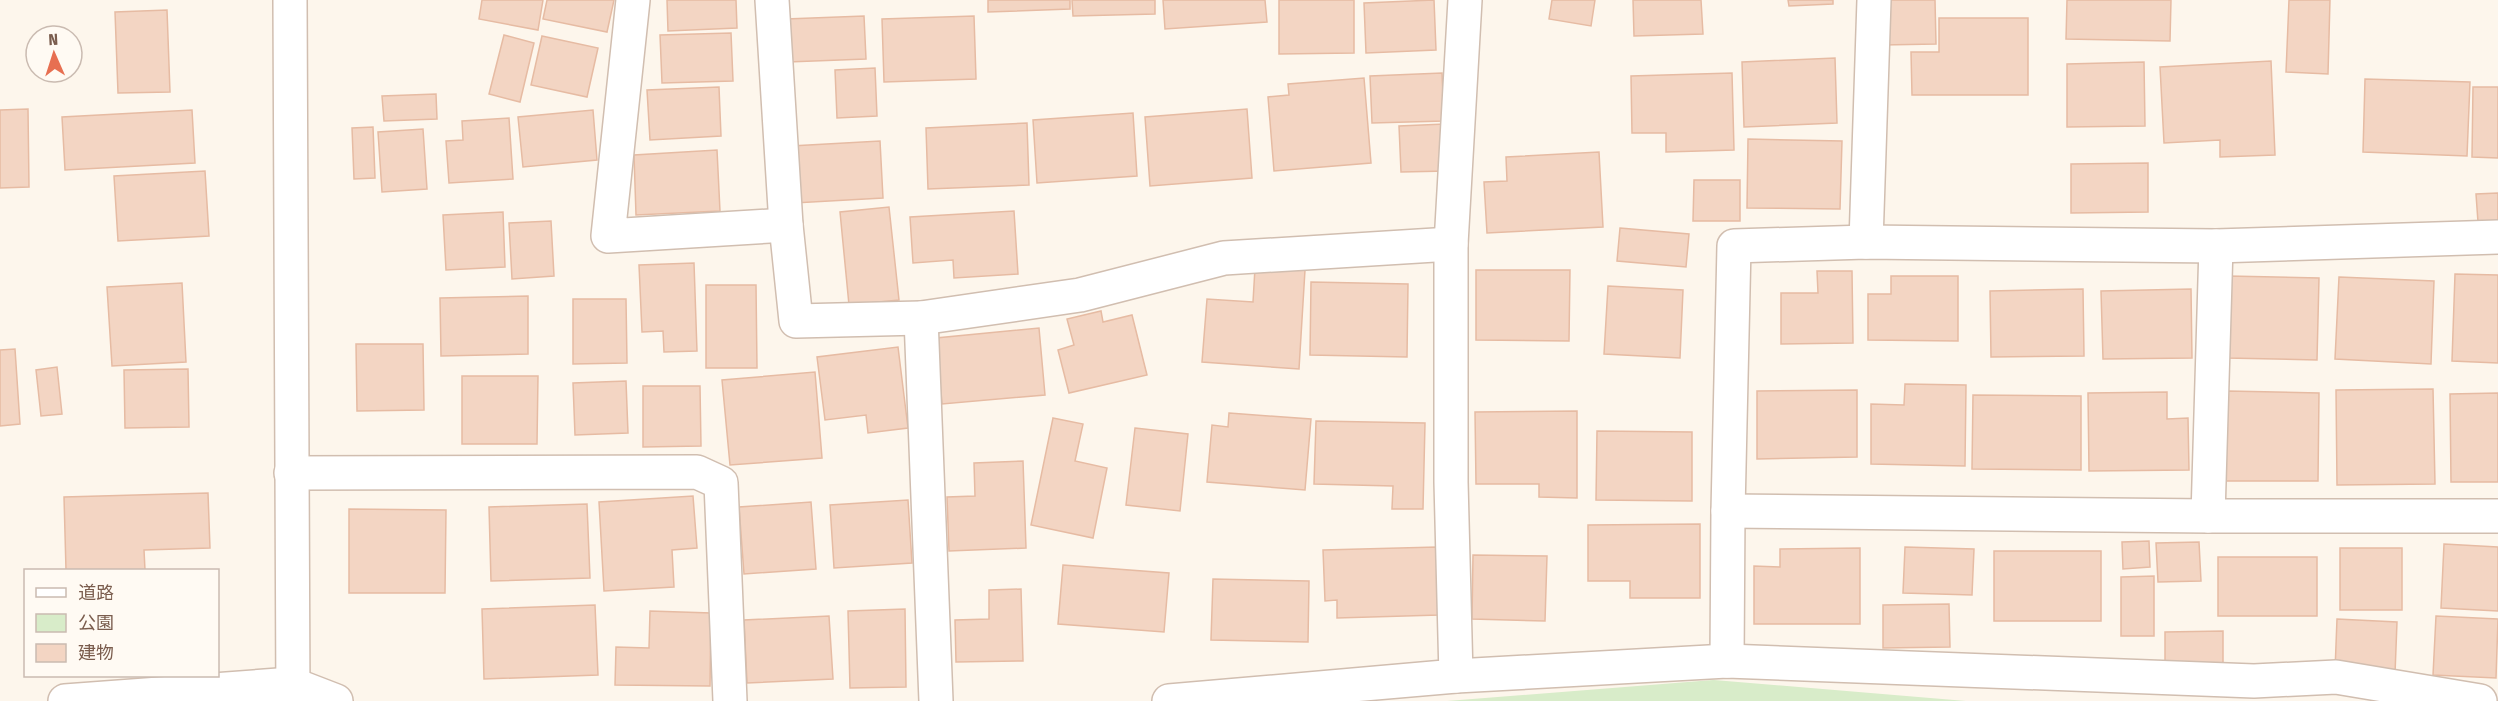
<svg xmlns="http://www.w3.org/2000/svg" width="2498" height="701" viewBox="0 0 2498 701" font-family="'Fira Sans Condensed','Noto Sans JP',sans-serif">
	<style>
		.green { fill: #d8ecc9 }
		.building { fill: #f3d5c3; stroke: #e6bba3; stroke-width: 1.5 }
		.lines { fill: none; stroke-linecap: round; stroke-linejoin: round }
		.minor-casing { stroke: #d1beb0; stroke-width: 36 }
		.minor { stroke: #fff; stroke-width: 33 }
	</style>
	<rect width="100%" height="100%" fill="#fdf6ec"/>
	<!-- green -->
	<path class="green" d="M 1714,680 L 1966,701 L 1447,701 L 1713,680 Z"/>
	<!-- building -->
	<g class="building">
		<path d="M 482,0 L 543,0 L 538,30 L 479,19 Z"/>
		<path d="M 547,0 L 614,0 L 607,32 L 543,19 Z"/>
		<path d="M 667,0 L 736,0 L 737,28 L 668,31 Z"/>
		<path d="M 988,0 L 1070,0 L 1070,9 L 988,12 Z"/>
		<path d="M 1072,0 L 1155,0 L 1155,14 L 1073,16 Z"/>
		<path d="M 1163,0 L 1265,0 L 1267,22 L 1165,29 Z"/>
		<path d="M 1279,0 L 1354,0 L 1354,53 L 1279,54 Z"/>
		<path d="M 1434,0 L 1436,50 L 1366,53 L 1364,3 Z"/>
		<path d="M 1552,0 L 1595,0 L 1591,26 L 1549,19 Z"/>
		<path d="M 1633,0 L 1701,0 L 1703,34 L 1634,36 Z"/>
		<path d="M 1788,0 L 1833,0 L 1833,4 L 1789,6 Z"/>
		<path d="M 1881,0 L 1935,0 L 1936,44 L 1882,45 Z"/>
		<path d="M 2067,0 L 2171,0 L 2170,41 L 2066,39 Z"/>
		<path d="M 2289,0 L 2330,0 L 2328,74 L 2286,72 Z"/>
		<path d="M 167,10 L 170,92 L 118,93 L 115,12 Z"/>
		<path d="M 864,16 L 866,59 L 788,62 L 786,19 Z"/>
		<path d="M 974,16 L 976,79 L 884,82 L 882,19 Z"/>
		<path d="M 1939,18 L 2028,18 L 2028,95 L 1912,95 L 1911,52 L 1939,52 Z"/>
		<path d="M 731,33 L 733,81 L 662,83 L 660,35 Z"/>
		<path d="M 504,35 L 534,43 L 520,102 L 489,94 Z"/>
		<path d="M 542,36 L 598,48 L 587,97 L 531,85 Z"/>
		<path d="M 1835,58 L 1837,123 L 1744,127 L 1742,62 Z"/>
		<path d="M 2271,61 L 2275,155 L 2220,157 L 2220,140 L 2164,143 L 2160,67 Z"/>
		<path d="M 2144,62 L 2145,126 L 2067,127 L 2067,64 Z"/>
		<path d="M 875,68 L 877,116 L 837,118 L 835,70 Z"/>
		<path d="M 1442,73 L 1444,121 L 1372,123 L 1370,76 Z"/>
		<path d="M 1732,73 L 1734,150 L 1666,152 L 1666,133 L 1632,133 L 1631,76 Z"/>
		<path d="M 1364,78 L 1371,163 L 1274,171 L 1268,97 L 1289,95 L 1288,84 Z"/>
		<path d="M 2365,79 L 2470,82 L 2467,156 L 2363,152 Z"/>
		<path d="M 719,87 L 721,136 L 650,140 L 647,90 Z"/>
		<path d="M 2473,87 L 2498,87 L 2498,158 L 2472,157 Z"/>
		<path d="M 436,94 L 437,119 L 384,121 L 382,96 Z"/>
		<path d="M 28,109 L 29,187 L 0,188 L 0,110 Z"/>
		<path d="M 1247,109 L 1252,178 L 1150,186 L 1145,117 Z"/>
		<path d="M 192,110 L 195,163 L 65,170 L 62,117 Z"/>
		<path d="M 593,110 L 597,160 L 523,167 L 518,117 Z"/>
		<path d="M 1133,113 L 1137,176 L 1037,183 L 1033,120 Z"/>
		<path d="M 509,118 L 513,179 L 449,183 L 446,141 L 463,140 L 462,121 Z"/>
		<path d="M 1027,123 L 1029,185 L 928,189 L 926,128 Z"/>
		<path d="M 1445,124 L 1447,171 L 1401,172 L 1399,126 Z"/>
		<path d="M 373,127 L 375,178 L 354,179 L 352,128 Z"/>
		<path d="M 423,129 L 427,189 L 382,192 L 378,132 Z"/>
		<path d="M 1748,139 L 1842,141 L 1840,209 L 1747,208 Z"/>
		<path d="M 880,141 L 883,198 L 794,203 L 791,146 Z"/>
		<path d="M 717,150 L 720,211 L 636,215 L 634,155 Z"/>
		<path d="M 1599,152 L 1603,227 L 1487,233 L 1484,182 L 1507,181 L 1506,157 Z"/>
		<path d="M 2148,163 L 2148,212 L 2071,213 L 2071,164 Z"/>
		<path d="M 205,171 L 209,236 L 118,241 L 114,176 Z"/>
		<path d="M 1694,180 L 1740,180 L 1740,221 L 1693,221 Z"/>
		<path d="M 2498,193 L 2498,221 L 2478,222 L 2476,194 Z"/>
		<path d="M 889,207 L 899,300 L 849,305 L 840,212 Z"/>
		<path d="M 1014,211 L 1018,274 L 954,278 L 953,260 L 913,263 L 910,217 Z"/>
		<path d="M 503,212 L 505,267 L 446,270 L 443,215 Z"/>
		<path d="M 551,221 L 554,276 L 512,279 L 509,223 Z"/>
		<path d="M 1620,228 L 1689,234 L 1686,267 L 1617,261 Z"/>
		<path d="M 694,263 L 697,351 L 664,352 L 663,331 L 642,332 L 639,265 Z"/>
		<path d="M 1255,268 L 1305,270 L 1299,369 L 1202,362 L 1207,299 L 1253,302 Z"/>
		<path d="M 1476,270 L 1570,270 L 1569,341 L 1476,340 Z"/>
		<path d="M 1817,271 L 1852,271 L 1853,343 L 1781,344 L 1781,293 L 1818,293 Z"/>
		<path d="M 2455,274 L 2498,275 L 2498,363 L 2452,361 Z"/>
		<path d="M 1891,276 L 1958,276 L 1958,341 L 1868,340 L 1868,294 L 1891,294 Z"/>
		<path d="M 2228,276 L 2319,278 L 2317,360 L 2226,358 Z"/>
		<path d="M 2339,277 L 2434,281 L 2431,364 L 2335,359 Z"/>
		<path d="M 1311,282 L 1408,284 L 1407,357 L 1310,355 Z"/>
		<path d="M 182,283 L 186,362 L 112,366 L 107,287 Z"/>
		<path d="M 706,285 L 756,285 L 757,368 L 706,368 Z"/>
		<path d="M 1608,286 L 1683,290 L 1680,358 L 1604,354 Z"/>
		<path d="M 2083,289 L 2084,356 L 1991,357 L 1990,291 Z"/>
		<path d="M 2191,289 L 2192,358 L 2103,359 L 2101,291 Z"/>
		<path d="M 528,296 L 528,354 L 441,356 L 440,298 Z"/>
		<path d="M 573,299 L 626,299 L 627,363 L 573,364 Z"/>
		<path d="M 1101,311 L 1103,322 L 1132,315 L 1147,375 L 1069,393 L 1058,350 L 1074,345 L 1067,319 Z"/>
		<path d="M 1039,328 L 1045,395 L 942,404 L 936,338 Z"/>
		<path d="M 356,344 L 423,344 L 424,410 L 357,411 Z"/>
		<path d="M 898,347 L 908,428 L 868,433 L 866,415 L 825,420 L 817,357 Z"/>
		<path d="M 15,349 L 20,424 L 0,426 L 0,350 Z"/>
		<path d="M 57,367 L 62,414 L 41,416 L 36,370 Z"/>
		<path d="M 188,369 L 189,427 L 125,428 L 124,370 Z"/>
		<path d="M 815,372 L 822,458 L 730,465 L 722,380 Z"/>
		<path d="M 462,376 L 538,376 L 537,444 L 462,444 Z"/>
		<path d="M 626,381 L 628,433 L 575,435 L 573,383 Z"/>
		<path d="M 1905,384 L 1966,385 L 1965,466 L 1871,464 L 1871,404 L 1904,405 Z"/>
		<path d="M 643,386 L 700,386 L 701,446 L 643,447 Z"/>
		<path d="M 2433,389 L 2435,484 L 2337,485 L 2336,390 Z"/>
		<path d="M 1857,390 L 1857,457 L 1757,459 L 1757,391 Z"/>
		<path d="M 2228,391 L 2319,393 L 2318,481 L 2225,481 Z"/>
		<path d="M 2167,392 L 2167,419 L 2188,418 L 2189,470 L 2089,471 L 2088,393 Z"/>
		<path d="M 2498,393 L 2498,482 L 2451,482 L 2450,394 Z"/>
		<path d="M 1973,395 L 2081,396 L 2081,470 L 1972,469 Z"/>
		<path d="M 1577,411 L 1577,498 L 1539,497 L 1539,484 L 1476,484 L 1475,412 Z"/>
		<path d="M 1229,413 L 1311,419 L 1305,490 L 1207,482 L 1212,425 L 1228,427 Z"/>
		<path d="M 1053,418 L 1083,424 L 1075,461 L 1107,468 L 1093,538 L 1031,525 Z"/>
		<path d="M 1316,421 L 1425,423 L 1423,509 L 1392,509 L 1393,486 L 1314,484 Z"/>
		<path d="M 1135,428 L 1188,434 L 1180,511 L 1126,505 Z"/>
		<path d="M 1597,431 L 1692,432 L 1692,501 L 1596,500 Z"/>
		<path d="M 1023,461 L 1026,548 L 949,551 L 947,497 L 975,496 L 974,463 Z"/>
		<path d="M 208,493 L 210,548 L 144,550 L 145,570 L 66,570 L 64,497 Z"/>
		<path d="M 693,496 L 697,548 L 672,550 L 674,587 L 604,591 L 599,502 Z"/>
		<path d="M 908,500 L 912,563 L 834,568 L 830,505 Z"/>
		<path d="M 811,502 L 816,569 L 744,574 L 739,507 Z"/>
		<path d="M 587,504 L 590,578 L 491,581 L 489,507 Z"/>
		<path d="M 349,509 L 446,510 L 445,593 L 349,593 Z"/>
		<path d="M 1700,524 L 1700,598 L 1630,598 L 1630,581 L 1588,581 L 1588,525 Z"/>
		<path d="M 2149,541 L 2150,567 L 2123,569 L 2122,542 Z"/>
		<path d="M 2199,542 L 2201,581 L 2158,582 L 2156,543 Z"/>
		<path d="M 2444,544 L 2498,547 L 2498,611 L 2441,608 Z"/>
		<path d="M 1437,547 L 1439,615 L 1337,618 L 1337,600 L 1325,601 L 1323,550 Z"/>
		<path d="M 1905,547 L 1974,549 L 1972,595 L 1903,593 Z"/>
		<path d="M 1860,548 L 1860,624 L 1754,624 L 1754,566 L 1780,567 L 1780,549 Z"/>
		<rect x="2340" y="548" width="62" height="62"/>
		<rect x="1994" y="551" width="107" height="70"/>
		<path d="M 1473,555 L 1547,556 L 1545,621 L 1472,619 Z"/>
		<rect x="2218" y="557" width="99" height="59"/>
		<path d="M 1063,565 L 1169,573 L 1164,632 L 1058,624 Z"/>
		<path d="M 2154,576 L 2154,636 L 2121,636 L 2121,577 Z"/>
		<path d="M 1213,579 L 1309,581 L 1308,642 L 1211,640 Z"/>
		<path d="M 1021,589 L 1023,661 L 956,662 L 955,620 L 989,619 L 989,590 Z"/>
		<path d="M 1949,604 L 1950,647 L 1883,648 L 1883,605 Z"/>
		<path d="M 595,605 L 598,675 L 484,679 L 482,609 Z"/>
		<path d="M 905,609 L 906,687 L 850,688 L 848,611 Z"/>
		<path d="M 650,611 L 711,613 L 710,686 L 615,685 L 616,647 L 649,648 Z"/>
		<path d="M 829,616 L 833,679 L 747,683 L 744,620 Z"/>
		<path d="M 2436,616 L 2498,619 L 2496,678 L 2433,675 Z"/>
		<path d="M 2337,619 L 2397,622 L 2395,674 L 2335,671 Z"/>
		<path d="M 2223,631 L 2223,672 L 2165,672 L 2165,632 Z"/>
	</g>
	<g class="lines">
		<!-- minor casing -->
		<g class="minor-casing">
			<g id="minor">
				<path d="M 290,0 L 293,701"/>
				<path d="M 633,0 L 608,236 L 786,225"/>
				<path d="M 772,0 L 786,225 L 796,321 L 921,318"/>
				<path d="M 1866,242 L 1874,0"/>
				<path d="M 291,473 L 697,472 L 721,483 L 730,701"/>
				<path d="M 1728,511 L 2208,516 L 2498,516"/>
				<path d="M 2208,516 L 2216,246"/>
				<path d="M 1727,661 L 1728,511 L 1734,246 L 1866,242 L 2216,246 L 2498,237"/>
				<path d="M 1456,676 L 1727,661 L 2254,681 L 2336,677 L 2480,701"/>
				<path d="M 65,701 L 292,684 L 336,701"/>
				<path d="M 936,701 L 921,318 L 1080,295 L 1224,258 L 1451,244"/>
				<path d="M 1169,701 L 1456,676 L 1451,482 L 1451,244 L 1465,0"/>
			</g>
		</g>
		<!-- minor -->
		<use href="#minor" class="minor"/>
	</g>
	<!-- legend -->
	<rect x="24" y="569" width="195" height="108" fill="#fffaf3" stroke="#cabbb1" stroke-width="1.5"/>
	<rect x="36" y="588" width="30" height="9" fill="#ffffff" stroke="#cabbb1" stroke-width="1.5"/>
	<text x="78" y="599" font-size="18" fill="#7a5c4d">道路</text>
	<rect x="36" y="614" width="30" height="18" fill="#d8ecc9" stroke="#cabbb1" stroke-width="1.5"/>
	<text x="78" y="629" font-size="18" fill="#7a5c4d">公園</text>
	<rect x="36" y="644" width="30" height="18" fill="#f3d5c3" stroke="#cabbb1" stroke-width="1.5"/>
	<text x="78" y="659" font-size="18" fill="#7a5c4d">建物</text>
	<!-- north arrow -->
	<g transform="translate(54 54) rotate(357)"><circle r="28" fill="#fffaf3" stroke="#cabbb1" stroke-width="1.5"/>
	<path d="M0-4.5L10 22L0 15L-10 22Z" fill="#e76f51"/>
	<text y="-9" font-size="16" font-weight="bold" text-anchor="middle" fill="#7a5c4d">N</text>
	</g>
</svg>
